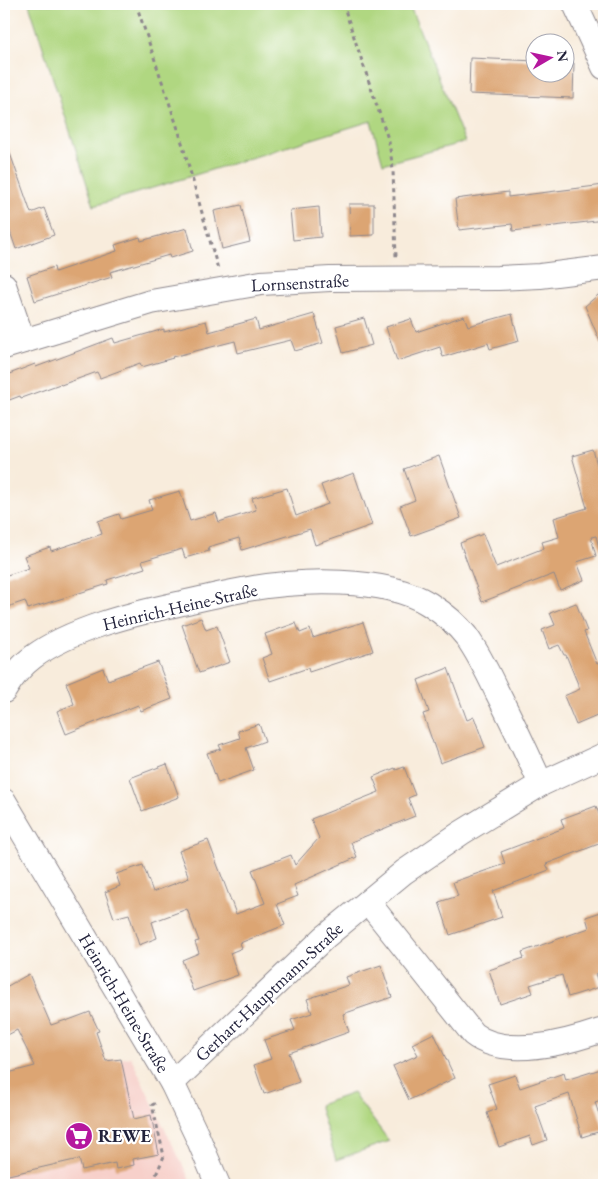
<svg xmlns="http://www.w3.org/2000/svg" width="608" height="1189" viewBox="0 0 608 1189" font-family="'EB Garamond',serif">
	<style>
		.built { fill: #f7d0ca }
		.green { fill: #b0d781; stroke: #697c5e }
		.building { fill: #dca573 }
		.lines { fill: none; stroke-linecap: round; stroke-linejoin: round }
		.street-casing { stroke: #8d878c; stroke-width: 26 }
		.path { stroke: #8d878c; stroke-width: 3; stroke-dasharray: 4 4; stroke-linecap: butt }
		.street { stroke: #fff; stroke-width: 24 }
		.labels { text-anchor: middle; stroke-width: 4.5; stroke-linejoin: round; paint-order: stroke }
		.street-label { font-size: 18px; fill: #22223b; stroke: #fff }
		.poi-label { font-size: 18px; font-weight: bold; fill: #22223b; stroke: #fff; text-anchor: start }
	</style>
	<rect width="100%" height="100%" fill="#fff"/>
	<filter id="ink" filterUnits="userSpaceOnUse"><feTurbulence type="fractalNoise" baseFrequency=".02" numOctaves="2"/><feDisplacementMap in="SourceGraphic" scale="10" xChannelSelector="R" yChannelSelector="G"/><feConvolveMatrix kernelMatrix="1 2 1 2 8 2 1 2 1" color-interpolation-filters="sRGB"/></filter>
	<filter id="wash" filterUnits="userSpaceOnUse"><feTurbulence type="fractalNoise" baseFrequency=".0096" numOctaves="4" result="noise"/><feDisplacementMap in="SourceGraphic" scale="20" xChannelSelector="R" yChannelSelector="G"/><feGaussianBlur stdDeviation="1.12" result="paint"/><feColorMatrix in="noise" values="0 0 0 0 0 0 0 0 0 0 0 0 0 0 0 0 0 1.4 0 .05"/><feComposite in="paint" operator="in"/></filter>
	<g filter="url(#wash)">
		<rect width="100%" height="100%" fill="#f8ecdc"/>
		<!-- built -->
		<path class="built" d="M 131,1057 L 155,1109 L 188,1176 L 191,1185 L 4,1185 L 4,1074 L 41,1065 L 102,1062 Z"/>
		<!-- green -->
		<g class="green">
			<path d="M 29,4 L 409,4 L 465,142 L 383,164 L 371,121 L 94,206 Z"/>
			<path d="M 353,1093 L 389,1141 L 336,1160 L 319,1105 Z"/>
		</g>
		<g id="blocks">
			<!-- building -->
			<g class="building">
				<path d="M 470,58 L 536,61 L 536,72 L 566,72 L 566,62 L 574,63 L 573,98 L 469,94 Z"/>
				<path d="M 4,142 L 6,142 L 31,213 L 44,208 L 54,235 L 16,249 L 4,214 Z"/>
				<path d="M 604,185 L 604,220 L 513,231 L 512,224 L 459,230 L 455,199 L 508,192 L 508,197 Z"/>
				<path d="M 349,204 L 374,204 L 374,235 L 350,236 Z"/>
				<path d="M 241,205 L 250,242 L 222,249 L 214,211 Z"/>
				<path d="M 319,207 L 321,237 L 293,240 L 290,210 Z"/>
				<path d="M 187,228 L 193,251 L 170,258 L 169,255 L 110,272 L 112,277 L 35,301 L 27,276 L 54,267 L 55,272 L 117,251 L 115,245 L 140,237 L 141,241 Z"/>
				<path d="M 604,290 L 604,351 L 585,306 Z"/>
				<path d="M 314,314 L 323,343 L 295,351 L 291,340 L 238,353 L 235,341 L 172,357 L 173,358 L 142,367 L 140,363 L 100,378 L 97,372 L 61,385 L 60,384 L 21,398 L 20,396 L 4,402 L 4,376 L 35,364 L 36,367 L 113,338 L 115,343 L 164,329 L 164,332 L 206,321 L 209,332 L 256,319 L 259,330 Z"/>
				<path d="M 512,314 L 519,341 L 490,349 L 488,343 L 443,357 L 440,347 L 397,361 L 386,327 L 411,319 L 416,332 L 464,316 L 468,326 Z"/>
				<path d="M 364,318 L 372,345 L 343,353 L 336,326 Z"/>
				<path d="M 593,450 L 604,490 L 604,550 L 600,551 L 596,536 L 591,537 L 596,556 L 577,562 L 584,580 L 560,590 L 554,574 L 482,602 L 460,543 L 483,534 L 496,567 L 544,548 L 542,542 L 559,537 L 554,518 L 587,508 L 572,456 Z"/>
				<path d="M 439,456 L 461,518 L 411,536 L 400,506 L 415,500 L 404,469 Z"/>
				<path d="M 354,473 L 372,525 L 315,545 L 310,529 L 242,550 L 239,538 L 208,547 L 209,551 L 185,558 L 182,549 L 142,561 L 145,568 L 107,580 L 108,584 L 28,609 L 25,601 L 4,608 L 4,576 L 29,568 L 24,556 L 50,547 L 51,551 L 102,534 L 98,521 L 119,514 L 121,519 L 152,510 L 149,500 L 180,491 L 190,521 L 216,513 L 219,522 L 256,510 L 252,498 L 287,488 L 296,516 L 328,504 L 321,485 Z"/>
				<path d="M 576,603 L 587,631 L 584,632 L 597,664 L 604,661 L 604,713 L 576,725 L 564,696 L 580,689 L 566,655 L 564,655 L 559,645 L 549,649 L 542,630 L 555,625 L 550,613 Z"/>
				<path d="M 201,618 L 206,630 L 217,626 L 230,662 L 199,673 L 182,625 Z"/>
				<path d="M 363,622 L 373,651 L 309,672 L 308,668 L 270,681 L 262,658 L 272,654 L 265,634 L 296,623 L 300,633 L 310,629 L 313,638 Z"/>
				<path d="M 158,662 L 172,699 L 141,711 L 138,705 L 66,734 L 57,711 L 74,704 L 66,683 L 103,668 L 108,680 Z"/>
				<path d="M 448,668 L 467,720 L 474,717 L 485,747 L 440,763 L 423,714 L 429,712 L 418,680 Z"/>
				<path d="M 259,724 L 265,741 L 246,748 L 254,770 L 218,783 L 207,753 L 221,749 L 219,745 L 240,738 L 238,731 Z"/>
				<path d="M 167,764 L 179,797 L 142,811 L 130,778 Z"/>
				<path d="M 404,767 L 415,795 L 408,798 L 415,816 L 351,842 L 357,857 L 294,885 L 298,896 L 277,904 L 285,925 L 240,943 L 242,948 L 230,953 L 238,975 L 193,991 L 182,960 L 199,953 L 195,942 L 199,941 L 187,909 L 152,922 L 157,938 L 139,945 L 129,914 L 114,918 L 105,892 L 120,886 L 116,874 L 143,865 L 153,892 L 189,878 L 179,851 L 208,840 L 236,914 L 265,903 L 252,870 L 291,855 L 295,865 L 319,838 L 311,819 L 379,792 L 373,777 L 395,768 L 396,770 Z"/>
				<path d="M 596,806 L 604,827 L 604,842 L 546,864 L 549,870 L 493,891 L 502,917 L 450,935 L 439,902 L 458,896 L 453,882 L 505,864 L 501,852 L 564,828 L 561,819 Z"/>
				<path d="M 604,911 L 604,971 L 595,974 L 600,987 L 568,997 L 562,975 L 530,985 L 533,993 L 500,1004 L 489,970 L 524,958 L 522,952 L 589,928 L 586,917 Z"/>
				<path d="M 381,965 L 392,997 L 343,1014 L 349,1032 L 289,1053 L 299,1082 L 264,1094 L 254,1065 L 271,1059 L 264,1040 L 295,1030 L 291,1020 L 312,1013 L 307,999 L 349,985 L 346,977 Z"/>
				<path d="M 29,974 L 51,1025 L 66,1020 L 66,1021 L 90,1012 L 99,1031 L 96,1032 L 106,1061 L 121,1059 L 134,1119 L 151,1115 L 159,1154 L 133,1159 L 134,1165 L 116,1169 L 115,1163 L 82,1170 L 79,1159 L 4,1176 L 4,1074 L 35,1066 L 17,1030 L 4,1037 L 4,988 Z"/>
				<path d="M 434,1033 L 455,1078 L 409,1100 L 393,1066 L 418,1055 L 412,1044 Z"/>
				<path d="M 604,1068 L 604,1099 L 595,1102 L 604,1130 L 582,1137 L 569,1094 L 535,1106 L 547,1140 L 533,1145 L 530,1136 L 499,1147 L 487,1113 L 497,1109 L 488,1084 L 515,1075 L 520,1088 L 564,1073 L 566,1080 Z"/>
			</g>
		</g>
	</g>
	<g filter="url(#ink)">
		<use href="#blocks" fill-opacity="0" stroke="#8d878c" stroke-width="1"/>
		<g class="lines">
			<!-- street casing -->
			<g class="street-casing">
				<g id="street">
					<path d="M 575,4 L 604,67"/>
					<path d="M 4,285 L 23,341"/>
					<path d="M 4,347 L 151,302 L 261,283 L 330,279 L 498,278 L 540,276 L 604,268"/>
					<path d="M 4,691 C 11,679 22,665 33,657 C 71,629 132,614 178,604 C 201,599 224,593 248,589 C 298,580 385,576 429,604 C 443,613 456,623 466,636 C 479,654 488,673 497,692 C 513,723 527,753 541,784"/>
					<path d="M 4,801 L 172,1083 L 198,1138 L 218,1185"/>
					<path d="M 368,902 L 473,1034 C 505,1059 565,1043 600,1031"/>
					<path d="M 172,1083 L 325,937 L 404,872 L 461,833 L 541,784 L 604,755"/>
				</g>
			</g>
			<!-- path -->
			<g class="path">
				<path d="M 136,4 L 179,132 L 218,269"/>
				<path d="M 343,4 L 389,142 L 393,170 L 396,257"/>
				<path d="M 153,1182 L 164,1156 L 152,1105 L 158,1102"/>
			</g>
			<!-- street -->
			<use href="#street" class="street"/>
		</g>
	</g>
	<!-- icons -->
	<defs>
		<g id="supermarket-disc" transform="scale(1.4375)"><circle r="9.5" fill="#b5179e" stroke="#fff"/><path d="M-6-5.5h2.5l.6 2H6L4.5 2H-2.5L-4.4-4H-6ZM-1.5 3.2a1.3 1.3 0 1 0 .1 0ZM3 3.2a1.3 1.3 0 1 0 .1 0Z" fill="#fff"/></g>
	</defs>
	<g fill-rule="evenodd">
		<use href="#supermarket-disc" x="79" y="1136"/>
	</g>
	<g class="labels">
		<!-- street labels -->
		<g class="street-label">
			<text transform="translate(300 283) rotate(-3)" y="6">Lornsenstraße</text>
			<text transform="translate(180 607) rotate(-13)" y="6">Heinrich-Heine-Straße</text>
			<text transform="translate(269 992) rotate(-43)" y="6">Gerhart-Hauptmann-Straße</text>
			<text transform="translate(124 1003) rotate(59)" y="6">Heinrich-Heine-Straße</text>
		</g>
		<!-- poi labels -->
		<g class="poi-label">
			<text x="98" y="1142">REWE</text>
		</g>
	</g>
	<!-- margin -->
	<rect width="608" height="1189" fill="none" stroke="#fff" stroke-width="20"/>
	<!-- north arrow -->
	<g transform="translate(550 58) rotate(81)"><circle r="24" fill="#ffffff" stroke="#a7a7b1"/>
	<path d="M0-4L9 19L0 12L-9 19Z" fill="#b5179e"/>
	<text y="-8" font-size="14" font-weight="bold" text-anchor="middle" fill="#22223b">N</text>
	</g>
</svg>
